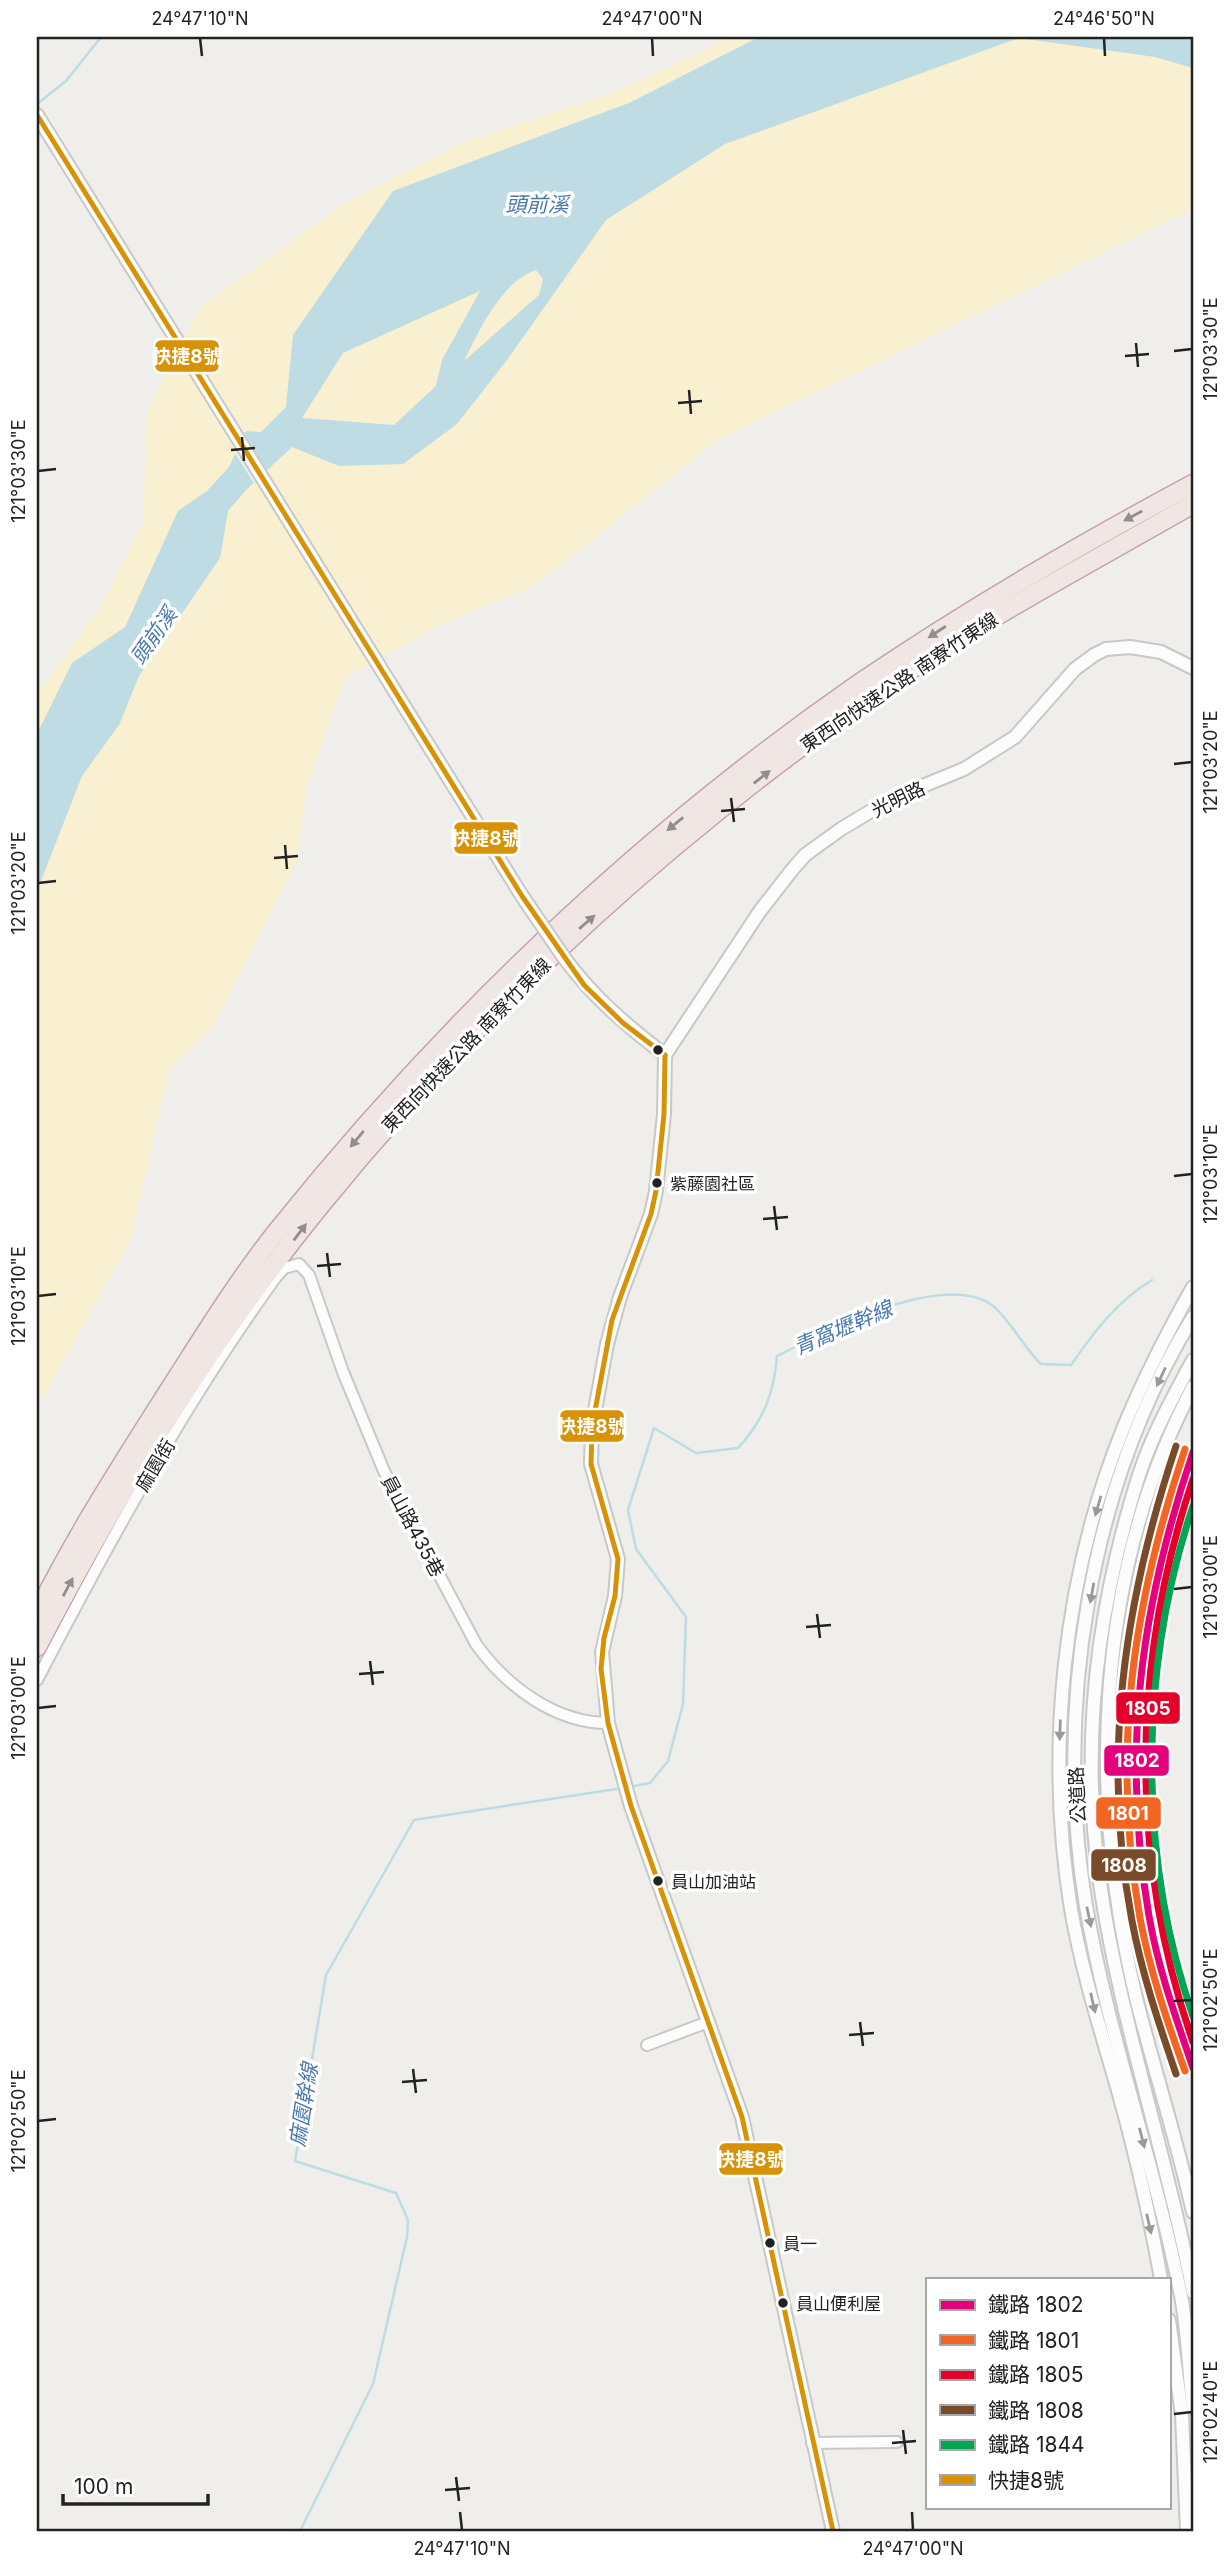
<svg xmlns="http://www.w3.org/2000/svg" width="1230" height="2568" viewBox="0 0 1230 2568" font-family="Inter,'Noto Sans TC',sans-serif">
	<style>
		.sand { fill: #f8f0d0 }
		.water { fill: #bfdbe3; fill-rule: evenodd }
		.pier { fill: #f0eeeb }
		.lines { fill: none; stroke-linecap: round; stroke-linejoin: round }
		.stream { stroke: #bfdbe3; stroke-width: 2.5 }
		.minor-casing { stroke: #c9c8c7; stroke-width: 14 }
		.tertiary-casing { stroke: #c9c8c7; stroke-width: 16 }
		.trunk-casing { stroke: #c5a2ac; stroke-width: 21 }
		.minor { stroke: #fdfcfc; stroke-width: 10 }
		.tertiary { stroke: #fdfcfc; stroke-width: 12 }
		.trunk { stroke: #f0e6e4; stroke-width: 18 }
		.tertiary-bridge-casing { stroke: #c9c8c7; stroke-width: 16; stroke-linecap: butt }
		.tertiary-bridge { stroke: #fdfcfc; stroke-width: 12 }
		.bus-1-casing { stroke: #fff; stroke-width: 10 }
		.bus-1 { stroke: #d79205; stroke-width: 5 }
		.rail-1-casing { stroke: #fff; stroke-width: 12 }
		.rail-2-casing { stroke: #fff; stroke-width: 12 }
		.rail-3-casing { stroke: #fff; stroke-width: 12 }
		.rail-4-casing { stroke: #fff; stroke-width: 12 }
		.rail-5-casing { stroke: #fff; stroke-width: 12 }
		.rail-1 { stroke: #e5007d; stroke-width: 7 }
		.rail-2 { stroke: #f26522; stroke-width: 7 }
		.rail-3 { stroke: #e4002b; stroke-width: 7 }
		.rail-4 { stroke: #7a4b2a; stroke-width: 7 }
		.rail-5 { stroke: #00a651; stroke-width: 7 }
		.oneway { fill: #938e8d }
		.oneway2 { fill: #9a9a9a }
		.ticks { fill: none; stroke: #222; stroke-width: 2.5 }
		.bus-dot { fill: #222; stroke: #fff; stroke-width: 2.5 }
		.labels { text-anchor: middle; stroke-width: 7; stroke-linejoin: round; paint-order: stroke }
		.bus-label { font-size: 17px; fill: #222; stroke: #fff; text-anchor: start }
		.street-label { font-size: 19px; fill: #222; stroke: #fff }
		.water-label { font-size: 21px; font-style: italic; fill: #4a7aab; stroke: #fff }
		.line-badge { stroke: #fff; stroke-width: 2.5 }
		.badge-label { font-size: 19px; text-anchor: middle; font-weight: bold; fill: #fff }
		.neatline { fill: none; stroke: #222; stroke-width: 2.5 }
		.ticks-label { font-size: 18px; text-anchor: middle; fill: #222 }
	</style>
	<rect width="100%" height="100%" fill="#f0eeeb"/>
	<!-- sand -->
	<path class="sand" d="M 731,37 L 1193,37 L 1193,209 L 717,441 L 533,586 L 435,627 L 344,679 L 306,791 L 297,862 L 212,1028 L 169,1070 L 131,1239 L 46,1393 L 37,1401 L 37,694 L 103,604 L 143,521 L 147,412 L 200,307 L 344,204 L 459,144 L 620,90 Z"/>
	<!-- water -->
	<path class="water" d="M 759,37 L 1193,37 L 1193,68 L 1155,57 L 1019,38 L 725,144 L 606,220 L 507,360 L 457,424 L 403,464 L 339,466 L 292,447 L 246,490 L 228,511 L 220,558 L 139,676 L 119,725 L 82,776 L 37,891 L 37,734 L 72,663 L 125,627 L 178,511 L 207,491 L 229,467 L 246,431 L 261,432 L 286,407 L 293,335 L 393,191 L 629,103 ZM 536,270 L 543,279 L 539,295 L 464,361 C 479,330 502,281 536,270 ZM 480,291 L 442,360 L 436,386 L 394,425 L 302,418 L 343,353 Z"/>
	<!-- pier -->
	<path class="pier" d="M 242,430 L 269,473 L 255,485 L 233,450 Z"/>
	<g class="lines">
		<!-- stream -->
		<g class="stream">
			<path d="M 37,104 L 66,81 L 101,37"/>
			<path d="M 629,1787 L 650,1783 L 668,1761 L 683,1704 L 686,1617 L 636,1549 L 628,1510 L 654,1428 L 696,1453 L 738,1448 C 763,1421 774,1394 777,1356 C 825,1332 944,1269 993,1306 C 1007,1316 1025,1349 1041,1364 L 1071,1365 C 1094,1332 1117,1301 1152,1280"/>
			<path d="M 300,2531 L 373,2384 L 407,2237 L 408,2220 L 396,2193 L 295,2161 L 326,1975 L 414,1820 L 623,1788"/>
		</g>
		<!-- minor casing -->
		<g class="minor-casing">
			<g id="minor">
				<path d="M 37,1680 C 109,1542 184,1404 276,1277 L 284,1268 L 299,1264 L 309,1275 L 343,1372 L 384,1471 L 476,1644 C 506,1686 555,1723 608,1723"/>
				<path d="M 647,2045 L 708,2022"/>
				<path d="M 812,2443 L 897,2442"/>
			</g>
		</g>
		<!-- tertiary casing -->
		<g class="tertiary-casing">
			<g id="tertiary">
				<path d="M 37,115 L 522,896"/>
				<path d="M 565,959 C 594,998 627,1026 665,1055"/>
				<path d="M 1193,1317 C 1088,1487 1054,1710 1086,1906 C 1109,2039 1156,2168 1182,2301 C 1188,2336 1189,2373 1193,2408"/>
				<path d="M 1193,1360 C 1173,1397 1152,1435 1139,1475 C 1097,1607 1080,1745 1100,1883 C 1120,2021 1167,2155 1193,2292"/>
				<path d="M 1193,1387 C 1094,1574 1088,1800 1137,2002 C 1155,2072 1177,2141 1193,2212"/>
				<path d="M 1161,2279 C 1148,2207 1131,2133 1110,2063 C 1095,2012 1080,1961 1071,1909 C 1045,1751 1063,1578 1123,1429 C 1143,1380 1167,1333 1193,1287"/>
				<path d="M 1169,2320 L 1182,2415 L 1187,2531"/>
				<path d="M 833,2531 L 742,2117 L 631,1806 L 608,1723 L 602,1652 L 615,1596 L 618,1559 L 591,1464 L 592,1427 L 607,1344 L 620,1297 L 651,1214 L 656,1191 L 664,1114 L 665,1055 L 760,911 L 792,870 L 805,855 L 841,829 L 891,799 L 964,769 L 1015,737 L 1075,669 L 1094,655 L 1106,649 L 1130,647 L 1161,652 L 1193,668"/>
			</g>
		</g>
		<!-- trunk casing -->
		<g class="trunk-casing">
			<g id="trunk">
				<path d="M 37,1614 C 76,1535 124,1461 171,1387 C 205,1334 239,1279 278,1230 C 445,1022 641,835 860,683 C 967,610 1079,545 1193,484"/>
				<path d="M 37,1647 C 117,1493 209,1342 319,1207 C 486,1001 686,820 907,672 C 999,611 1097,559 1193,504"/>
			</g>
		</g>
		<!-- minor -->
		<use href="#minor" class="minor"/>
		<!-- tertiary -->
		<use href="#tertiary" class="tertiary"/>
		<!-- trunk -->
		<use href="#trunk" class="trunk"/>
		<!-- tertiary-bridge casing -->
		<g class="tertiary-bridge-casing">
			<path id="tertiary-bridge" d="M 522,896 L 565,959"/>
		</g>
		<!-- tertiary-bridge -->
		<use href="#tertiary-bridge" class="tertiary-bridge"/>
		<!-- bus-1 casing -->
		<g class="bus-1-casing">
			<g id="bus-1">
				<path d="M 37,115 L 522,896 L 584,985 L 623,1023 L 665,1055"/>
				<path d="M 665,1055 L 664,1114 L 656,1191 L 651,1214 L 612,1320 L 592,1427 L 591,1464 L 618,1559 L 615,1596 L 604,1638 L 601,1669 L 608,1723 L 631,1806 L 742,2117 L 833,2531"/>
			</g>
		</g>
		<!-- bus-1 -->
		<use href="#bus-1" class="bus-1"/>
		<!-- rail-1 casing -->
		<g class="rail-1-casing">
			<path id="rail-1" d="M 1193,1452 C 1140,1609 1121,1751 1149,1916 C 1158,1968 1176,2018 1193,2068"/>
		</g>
		<!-- rail-2 casing -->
		<g class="rail-2-casing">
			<path id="rail-2" d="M 1185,1449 C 1132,1606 1111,1754 1140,1918 C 1150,1971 1167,2021 1185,2071"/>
		</g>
		<!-- rail-3 casing -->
		<g class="rail-3-casing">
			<path id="rail-3" d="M 1193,1479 C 1131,1664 1129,1858 1193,2042"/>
		</g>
		<!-- rail-4 casing -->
		<g class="rail-4-casing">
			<path id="rail-4" d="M 1176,1446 C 1124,1602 1101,1758 1132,1921 C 1142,1974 1159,2024 1176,2074"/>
		</g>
		<!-- rail-5 casing -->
		<g class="rail-5-casing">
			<path id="rail-5" d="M 1193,1506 C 1139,1667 1137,1855 1193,2016"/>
		</g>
		<!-- rail-1 -->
		<use href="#rail-1" class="rail-1"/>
		<!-- rail-2 -->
		<use href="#rail-2" class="rail-2"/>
		<!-- rail-3 -->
		<use href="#rail-3" class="rail-3"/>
		<!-- rail-4 -->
		<use href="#rail-4" class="rail-4"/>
		<!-- rail-5 -->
		<use href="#rail-5" class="rail-5"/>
	</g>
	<!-- one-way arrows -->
	<defs><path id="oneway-solid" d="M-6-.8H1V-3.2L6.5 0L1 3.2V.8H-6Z" transform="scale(1.75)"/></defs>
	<g class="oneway">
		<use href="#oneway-solid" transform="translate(1133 516) rotate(152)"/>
		<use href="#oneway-solid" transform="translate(937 632) rotate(147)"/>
		<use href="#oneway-solid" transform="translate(762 777) rotate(-38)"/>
		<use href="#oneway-solid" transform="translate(675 824) rotate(141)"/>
		<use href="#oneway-solid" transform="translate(587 922) rotate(-41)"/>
		<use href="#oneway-solid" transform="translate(357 1139) rotate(130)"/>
		<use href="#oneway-solid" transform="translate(300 1232) rotate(-53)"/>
		<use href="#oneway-solid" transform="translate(68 1587) rotate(-62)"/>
	</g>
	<g class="oneway2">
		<use href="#oneway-solid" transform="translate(1161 1377) rotate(115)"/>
		<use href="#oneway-solid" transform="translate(1098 1506) rotate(106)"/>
		<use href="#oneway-solid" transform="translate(1092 1593) rotate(100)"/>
		<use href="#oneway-solid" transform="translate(1060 1730) rotate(92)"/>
		<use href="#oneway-solid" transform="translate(1089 1917) rotate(78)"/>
		<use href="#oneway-solid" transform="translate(1093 2003) rotate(77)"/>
		<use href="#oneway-solid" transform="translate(1142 2138) rotate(76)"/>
		<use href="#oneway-solid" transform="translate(1149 2224) rotate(77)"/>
	</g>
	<!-- ticks -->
	<path class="ticks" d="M 200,38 L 202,56M 652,38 L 653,56M 1104,38 L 1105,56M 1136,343 L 1138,367M 1174,351 L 1192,349M 1125,356 L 1149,354M 689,390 L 691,414M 678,403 L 702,401M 242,437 L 244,461M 231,450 L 255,448M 38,471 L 56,469M 1174,764 L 1192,762M 731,798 L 734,822M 721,811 L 745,809M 285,845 L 287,869M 274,858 L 298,856M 38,883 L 56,881M 1174,1176 L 1192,1174M 774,1206 L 777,1230M 763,1219 L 788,1217M 327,1253 L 330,1277M 317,1266 L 341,1264M 38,1296 L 56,1294M 1174,1589 L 1192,1587M 817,1614 L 820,1638M 806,1627 L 831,1625M 370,1661 L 373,1685M 359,1674 L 384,1672M 38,1708 L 56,1706M 1174,2001 L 1192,2000M 860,2022 L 863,2046M 849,2035 L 874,2033M 413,2069 L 416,2093M 402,2082 L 427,2080M 38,2121 L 56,2119M 1174,2414 L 1192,2412M 903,2430 L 906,2454M 892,2443 L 916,2441M 456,2477 L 459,2501M 445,2490 L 470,2488M 460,2512 L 462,2530M 912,2512 L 913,2530"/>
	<!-- markers -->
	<g class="bus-dot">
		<circle cx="658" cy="1050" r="6"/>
		<circle cx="657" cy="1183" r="6"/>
		<circle cx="658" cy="1881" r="6"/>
		<circle cx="770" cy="2243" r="6"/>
		<circle cx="783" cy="2303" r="6"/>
	</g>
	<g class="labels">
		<!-- bus labels -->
		<g class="bus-label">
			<text x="670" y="1190">紫藤園社區</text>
			<text x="671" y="1888">員山加油站</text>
			<text x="783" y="2250">員一</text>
			<text x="796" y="2310">員山便利屋</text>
		</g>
		<!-- street labels -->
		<g class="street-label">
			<text transform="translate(899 682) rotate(-34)" y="7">東西向快速公路 南寮竹東線</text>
			<text transform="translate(898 799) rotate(-26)" y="7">光明路</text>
			<text transform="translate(466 1045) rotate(-46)" y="7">東西向快速公路 南寮竹東線</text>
			<text transform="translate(155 1465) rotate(-59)" y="7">麻園街</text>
			<text transform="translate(413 1526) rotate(62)" y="7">員山路435巷</text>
			<text transform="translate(1077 1795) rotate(-93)" y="7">公道路</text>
		</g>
		<!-- water labels -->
		<g class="water-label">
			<text x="537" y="212">頭前溪</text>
			<text transform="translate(154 636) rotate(-55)" y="7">頭前溪</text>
			<text transform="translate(843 1328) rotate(-23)" y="7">青窩壢幹線</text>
			<text transform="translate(304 2105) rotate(-81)" y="7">麻園幹線</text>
		</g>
	</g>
	<g class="line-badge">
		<rect x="154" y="339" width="66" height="34" rx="7" fill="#d79205"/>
		<rect x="453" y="821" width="66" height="34" rx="7" fill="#d79205"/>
		<rect x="559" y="1409" width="66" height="34" rx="7" fill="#d79205"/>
		<rect x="1115" y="1691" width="66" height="34" rx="7" fill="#e4002b"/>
		<rect x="1103" y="1744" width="67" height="33" rx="7" fill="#e5007d"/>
		<rect x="1095" y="1796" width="67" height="34" rx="7" fill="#f26522"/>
		<rect x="1090" y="1848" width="67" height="34" rx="7" fill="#7a4b2a"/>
		<rect x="718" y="2142" width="66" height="34" rx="7" fill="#d79205"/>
	</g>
	<g class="badge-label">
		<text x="187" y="363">快捷8號</text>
		<text x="486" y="845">快捷8號</text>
		<text x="592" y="1433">快捷8號</text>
		<text x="1148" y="1715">1805</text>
		<text x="1137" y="1767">1802</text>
		<text x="1128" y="1820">1801</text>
		<text x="1124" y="1872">1808</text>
		<text x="751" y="2166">快捷8號</text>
	</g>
	<!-- border -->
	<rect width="1230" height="2568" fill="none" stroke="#ffffff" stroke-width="77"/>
	<!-- legend -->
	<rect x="926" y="2278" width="245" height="231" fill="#ffffff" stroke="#a7a7a7" stroke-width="2"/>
	<rect x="940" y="2300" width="35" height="10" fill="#e5007d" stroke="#a7a7a7" stroke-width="2"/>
	<text x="988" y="2312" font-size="21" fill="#222222">鐵路 1802</text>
	<rect x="940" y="2335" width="35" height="10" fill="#f26522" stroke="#a7a7a7" stroke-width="2"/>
	<text x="988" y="2348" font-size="21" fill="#222222">鐵路 1801</text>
	<rect x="940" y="2370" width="35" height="10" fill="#e4002b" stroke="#a7a7a7" stroke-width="2"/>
	<text x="988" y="2382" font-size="21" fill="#222222">鐵路 1805</text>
	<rect x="940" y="2405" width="35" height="10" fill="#7a4b2a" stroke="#a7a7a7" stroke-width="2"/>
	<text x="988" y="2418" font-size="21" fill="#222222">鐵路 1808</text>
	<rect x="940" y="2440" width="35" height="10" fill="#00a651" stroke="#a7a7a7" stroke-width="2"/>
	<text x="988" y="2452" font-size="21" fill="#222222">鐵路 1844</text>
	<rect x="940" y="2475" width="35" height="10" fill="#d79205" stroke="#a7a7a7" stroke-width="2"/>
	<text x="988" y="2488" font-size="21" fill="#222222">快捷8號</text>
	<!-- scale -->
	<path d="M63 2494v10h145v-10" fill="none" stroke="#222222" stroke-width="3.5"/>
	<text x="74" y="2494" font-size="21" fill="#222222" stroke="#ffffff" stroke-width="5" paint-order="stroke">100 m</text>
	<rect x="38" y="38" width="1154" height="2492" class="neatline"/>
	<g class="ticks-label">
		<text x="200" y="25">24°47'10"N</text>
		<text x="652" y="25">24°47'00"N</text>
		<text x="1104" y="25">24°46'50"N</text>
		<text transform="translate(1211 349) rotate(-90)" y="6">121°03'30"E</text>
		<text transform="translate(19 471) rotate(-90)" y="6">121°03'30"E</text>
		<text transform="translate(1211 762) rotate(-90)" y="6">121°03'20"E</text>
		<text transform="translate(19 883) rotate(-90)" y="6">121°03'20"E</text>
		<text transform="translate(1211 1174) rotate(-90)" y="6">121°03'10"E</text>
		<text transform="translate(19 1296) rotate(-90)" y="6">121°03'10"E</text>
		<text transform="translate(1211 1587) rotate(-90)" y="6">121°03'00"E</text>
		<text transform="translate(19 1708) rotate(-90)" y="6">121°03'00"E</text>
		<text transform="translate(1211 2000) rotate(-90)" y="6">121°02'50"E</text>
		<text transform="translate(19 2121) rotate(-90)" y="6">121°02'50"E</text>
		<text transform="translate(1211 2412) rotate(-90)" y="6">121°02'40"E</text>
		<text x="462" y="2555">24°47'10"N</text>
		<text x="913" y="2555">24°47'00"N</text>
	</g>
</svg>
